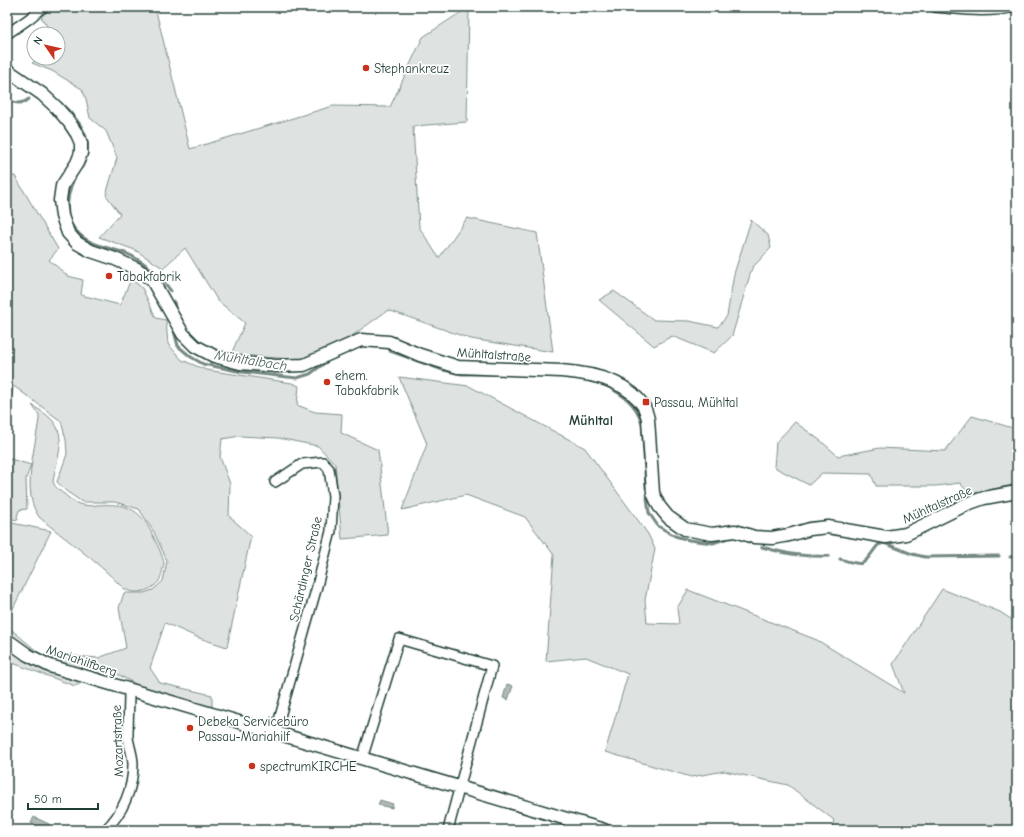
<svg xmlns="http://www.w3.org/2000/svg" width="1024" height="837" viewBox="0 0 1024 837" font-family="'Comic Neue',sans-serif">
	<style>
		.green { fill: #dee3e2; stroke: #7e908b }
		.water { fill: #afbab7; stroke: #758883 }
		.lines { fill: none; stroke-linecap: round; stroke-linejoin: round }
		.stream { stroke: #758883; stroke-width: 3 }
		.street-casing { stroke: #1f3d34; stroke-width: 12 }
		.secondary-casing { stroke: #1f3d34; stroke-width: 15 }
		.street { stroke: #fff; stroke-width: 9 }
		.secondary { stroke: #fff; stroke-width: 12 }
		.poi-dot { fill: #c8321e; stroke: #fff; stroke-width: 1.5 }
		.labels { text-anchor: middle; stroke-width: 3.5; stroke-linejoin: round; paint-order: stroke }
		.poi-label { font-size: 13px; fill: #1f3d34; stroke: #fff; text-anchor: start }
		.street-label { font-size: 13px; fill: #1f3d34; stroke: #fff }
		.water-label { font-size: 14px; font-style: italic; fill: #4a625b; stroke: #fff }
		.neighbourhood-label { font-size: 14px; font-weight: bold; fill: #1f3d34; stroke: #fff }
	</style>
	<rect width="100%" height="100%" fill="#fff"/>
	<filter id="ink" filterUnits="userSpaceOnUse"><feTurbulence type="fractalNoise" baseFrequency=".025" numOctaves="2"/><feDisplacementMap in="SourceGraphic" scale="8" xChannelSelector="R" yChannelSelector="G"/><feConvolveMatrix kernelMatrix="1 2 1 2 8 2 1 2 1" color-interpolation-filters="sRGB"/></filter>
	<g filter="url(#ink)">
		<!-- green -->
		<g class="green">
			<path d="M 53,7 L 155,7 L 190,149 L 333,106 L 390,107 L 423,37 L 469,7 L 467,122 L 413,126 L 419,227 L 439,258 L 467,218 L 537,233 L 553,352 L 471,339 L 388,310 L 327,354 L 306,360 L 263,357 L 231,354 L 245,323 L 218,301 L 185,248 L 163,268 L 135,250 L 99,237 L 120,214 L 106,195 L 117,158 L 106,131 L 90,118 L 86,99 L 82,89 L 52,71 L 32,63 L 39,58 L 58,58 L 58,34 L 38,34 L 47,26 L 41,17 Z"/>
			<path d="M 15,176 L 58,249 L 49,260 L 68,276 L 83,280 L 81,295 L 120,305 L 131,279 L 142,288 L 156,318 L 166,320 L 168,344 L 182,360 L 206,370 L 292,383 L 299,386 L 297,405 L 315,412 L 342,414 L 341,433 L 378,450 L 388,535 L 342,539 L 335,464 L 318,446 L 278,438 L 240,436 L 222,439 L 220,457 L 230,484 L 229,516 L 251,536 L 227,647 L 199,638 L 165,623 L 150,668 L 160,683 L 212,695 L 212,710 L 139,686 L 110,670 L 75,686 L 7,661 L 7,626 L 44,657 L 74,656 L 98,658 L 126,648 L 119,608 L 124,593 L 144,593 L 153,590 L 163,581 L 167,561 L 154,532 L 139,509 L 115,502 L 82,502 L 66,491 L 57,482 L 67,454 L 66,440 L 61,421 L 15,387 L 7,384 L 7,177 Z"/>
			<path d="M 751,220 L 768,235 L 771,248 L 752,268 L 732,336 L 714,353 L 672,336 L 654,346 L 599,300 L 614,291 L 654,320 L 689,321 L 718,327 L 727,316 L 734,274 Z"/>
			<path d="M 399,377 L 469,386 L 585,448 L 648,534 L 655,549 L 645,600 L 647,623 L 679,624 L 677,608 L 688,590 L 817,640 L 904,693 L 893,664 L 942,589 L 1000,612 L 1017,623 L 1017,830 L 831,830 L 834,820 L 788,785 L 724,771 L 691,777 L 605,752 L 628,674 L 586,657 L 546,661 L 554,555 L 525,517 L 466,495 L 402,510 L 427,444 Z"/>
			<path d="M 7,386 L 13,388 L 11,401 L 7,400 Z"/>
			<path d="M 32,405 C 39,410 47,414 52,420 C 68,437 56,461 53,481 C 54,487 59,490 64,494 C 69,498 73,502 79,504 C 85,506 92,506 97,505 C 116,504 131,504 144,520 C 149,526 164,557 164,564 C 163,568 161,578 159,581 C 150,593 131,596 121,586 C 96,560 66,540 39,517 C 35,511 32,504 31,497 C 27,474 36,442 39,419 L 39,415 Z"/>
			<path d="M 972,416 L 1016,429 L 1017,484 L 969,494 L 960,483 L 936,486 L 876,486 L 871,474 L 822,473 L 809,485 L 774,467 L 776,442 L 795,422 L 821,441 L 838,456 L 880,448 L 945,451 Z"/>
			<path d="M 7,458 L 31,465 L 26,479 L 27,509 L 19,510 L 17,517 L 18,520 L 7,518 Z"/>
			<path d="M 7,522 L 51,531 L 7,621 Z"/>
		</g>
		<!-- water -->
		<g class="water">
			<path d="M 507,684 L 513,686 L 508,700 L 503,698 Z"/>
			<path d="M 380,800 L 393,804 L 392,808 L 378,805 Z"/>
			<path d="M 34,817 L 49,824 L 47,830 L 31,823 Z"/>
		</g>
		<g class="lines">
			<!-- stream -->
			<g class="stream">
				<path d="M 7,100 C 16,103 21,105 29,99"/>
				<path d="M 59,102 C 79,119 98,142 81,168"/>
				<path d="M 68,215 C 66,201 69,189 75,176"/>
				<path d="M 71,224 C 87,249 109,245 132,256 C 148,264 161,276 171,291"/>
				<path d="M 174,301 L 175,307"/>
				<path d="M 174,331 L 178,346 L 191,357 L 203,364 L 242,372 L 297,378 L 310,374 L 330,359"/>
				<path d="M 390,351 L 443,370 L 462,374 L 498,374"/>
				<path d="M 605,385 C 623,395 636,403 642,423 L 646,488"/>
				<path d="M 647,498 L 649,513 L 658,526 L 675,536 L 689,540 L 713,543 L 731,537"/>
				<path d="M 744,539 L 749,543"/>
				<path d="M 762,547 C 786,554 804,557 829,556"/>
				<path d="M 1010,557 L 1017,556"/>
				<path d="M 840,559 C 867,567 861,566 878,545 L 884,543 L 912,554 L 925,557 L 999,556"/>
			</g>
			<!-- street casing -->
			<g class="street-casing">
				<g id="street">
					<path d="M 935,7 C 962,10 989,13 1016,7"/>
					<path d="M 7,34 L 30,18 L 43,7"/>
					<path d="M 275,734 L 316,590 L 331,531 L 333,496 L 329,469 L 323,462 L 302,464 L 275,482"/>
					<path d="M 362,759 L 399,639 L 492,666 L 448,830"/>
					<path d="M 105,830 C 123,813 133,789 133,764 C 133,755 129,746 128,737 C 128,721 129,706 129,691"/>
					<path d="M 568,830 L 571,820"/>
				</g>
			</g>
			<!-- secondary casing -->
			<g class="secondary-casing">
				<g id="secondary">
					<path d="M 7,70 L 42,94 L 57,108 L 69,122 L 77,134 L 81,143 L 81,153 L 77,163 L 62,186 L 60,200 L 62,216 L 68,233 L 77,243 L 91,251 L 115,259 L 137,269 L 152,280 L 183,334 L 195,346 L 214,356 L 240,363 L 276,366 L 304,365 L 361,340 L 389,342 L 420,355 L 458,367 L 561,371 C 589,373 628,380 644,407 C 646,411 647,415 648,419 L 653,493 L 659,506 L 668,517 L 685,529 L 712,534 L 735,531 L 754,537 L 772,538 L 789,535 L 810,529 L 828,527 L 886,537 L 906,534 L 967,504 L 984,498 L 1017,492"/>
					<path d="M 7,640 L 28,655 L 50,666 L 604,830"/>
				</g>
			</g>
			<!-- street -->
			<use href="#street" class="street"/>
			<!-- secondary -->
			<use href="#secondary" class="secondary"/>
		</g>
	</g>
	<!-- markers -->
	<g class="poi-dot">
		<circle cx="366" cy="68" r="4"/>
		<circle cx="109" cy="276" r="4"/>
		<circle cx="327" cy="382" r="4"/>
		<rect x="642" y="398" width="8" height="8" rx="2"/>
		<circle cx="190" cy="728" r="4"/>
		<circle cx="252" cy="766" r="4"/>
	</g>
	<g class="labels">
		<!-- poi labels -->
		<g class="poi-label">
			<text x="374" y="73">Stephankreuz</text>
			<text x="117" y="281">Tabakfabrik</text>
			<text x="335" y="380">ehem.<tspan x="335" dy="15">Tabakfabrik</tspan></text>
			<text x="654" y="407">Passau, Mühltal</text>
			<text x="198" y="726">Debeka Servicebüro<tspan x="198" dy="15">Passau-Mariahilf</tspan></text>
			<text x="260" y="771">spectrumKIRCHE</text>
		</g>
		<!-- street labels -->
		<g class="street-label">
			<text transform="translate(494 354) rotate(4)" y="5">Mühltalstraße</text>
			<text transform="translate(937 504) rotate(-24)" y="5">Mühltalstraße</text>
			<text transform="translate(305 569) rotate(-77)" y="5">Schärdinger Straße</text>
			<text transform="translate(82 660) rotate(19)" y="5">Mariahilfberg</text>
			<text transform="translate(117 741) rotate(-92)" y="5">Mozartstraße</text>
		</g>
		<!-- water labels -->
		<g class="water-label">
			<text transform="translate(251 360) rotate(9)" y="5">Mühltalbach</text>
		</g>
		<!-- neighbourhood labels -->
		<g class="neighbourhood-label">
			<text x="591" y="425">Mühltal</text>
		</g>
	</g>
	<!-- margin -->
	<rect width="1024" height="837" fill="none" stroke="#fff" stroke-width="24"/>
	<rect x="12" y="12" width="1000" height="813" fill="none" stroke="#1f3d34" stroke-width="1.5" filter="url(#ink)"/>
	<!-- north arrow -->
	<g transform="translate(46 46) rotate(304)"><circle r="19" fill="#ffffff" stroke="#a5b1ae"/>
	<path d="M0-3L7 15L0 10L-7 15Z" fill="#c8321e"/>
	<text y="-6" font-size="11" font-weight="bold" text-anchor="middle" fill="#1f3d34">N</text>
	</g>
	<!-- scale -->
	<path d="M28 803v6h70v-6" fill="none" stroke="#1f3d34" stroke-width="2"/>
	<text x="34" y="803" font-size="12" fill="#1f3d34" stroke="#ffffff" stroke-width="3" paint-order="stroke">50 m</text>
</svg>
